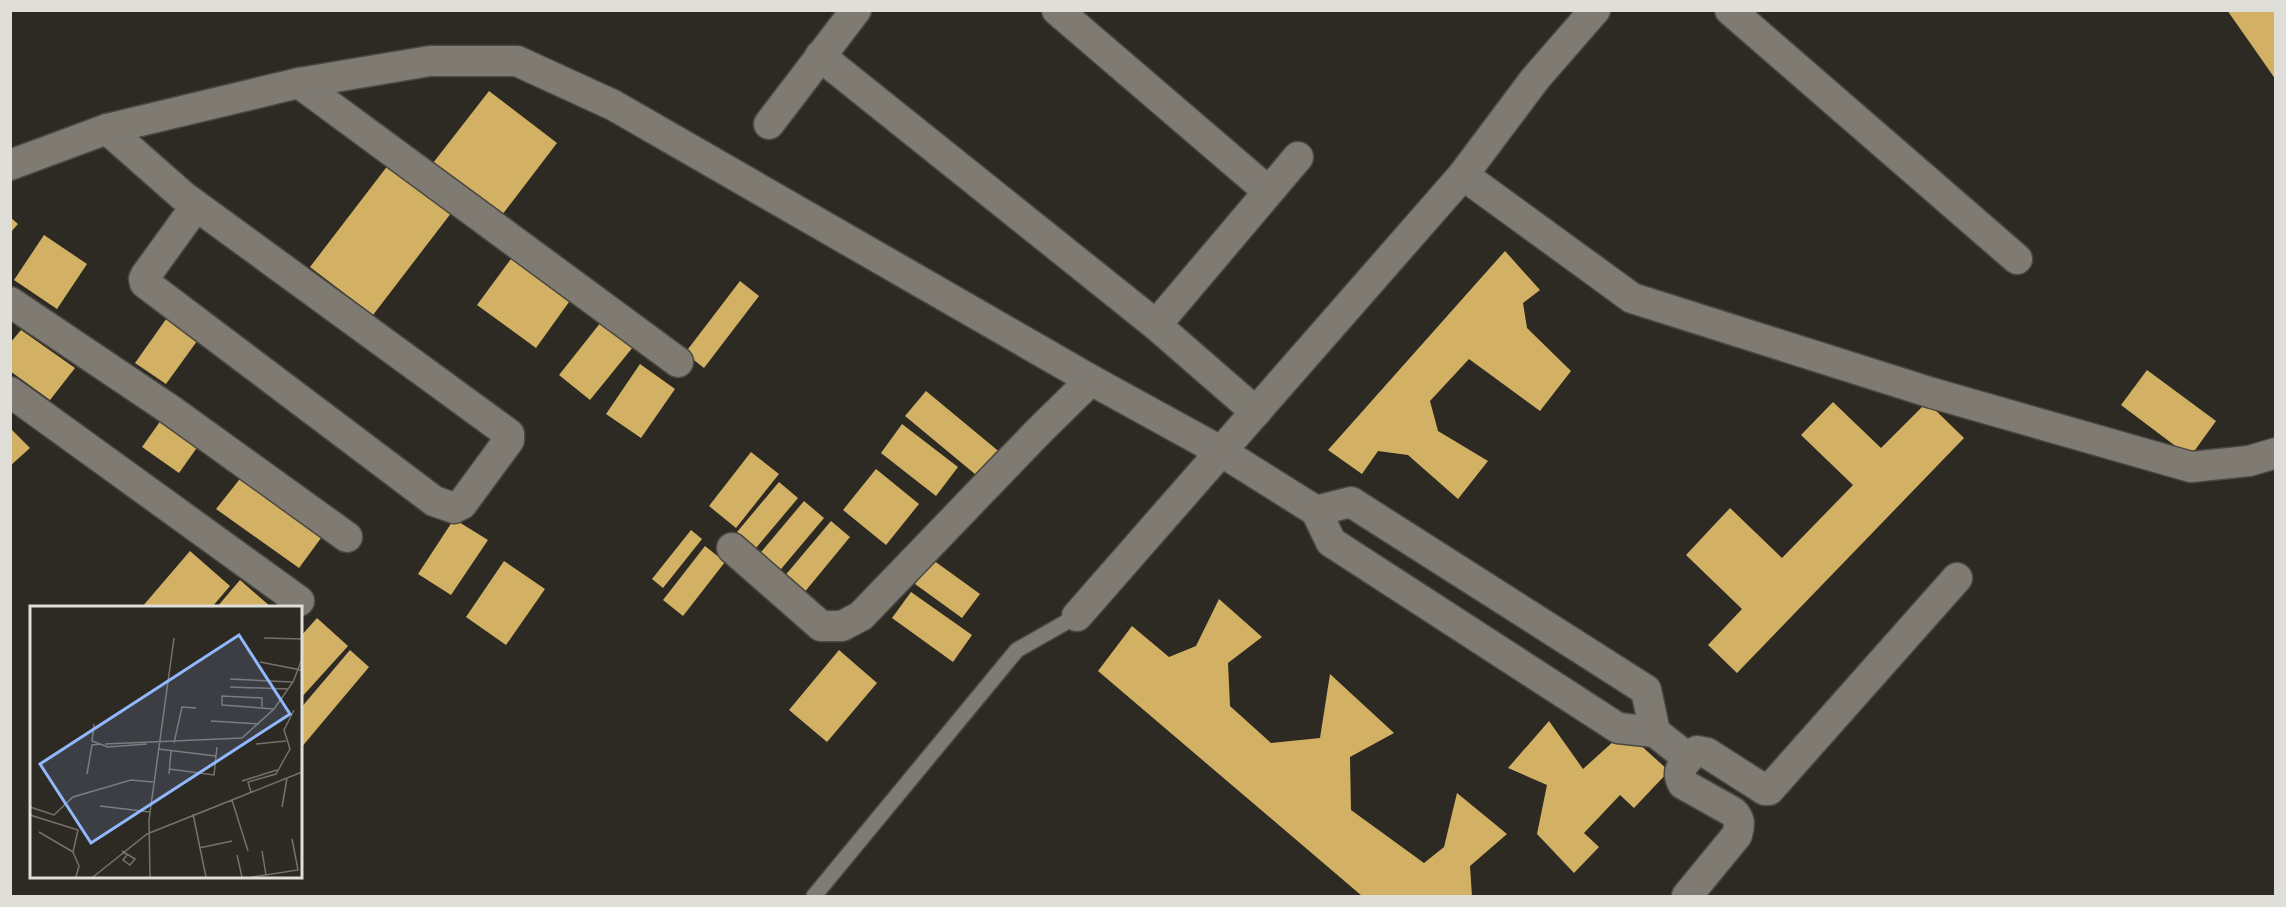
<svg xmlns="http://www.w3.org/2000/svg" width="2286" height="907" viewBox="0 0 2286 907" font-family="Manrope,sans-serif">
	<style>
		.building { fill: #d2b164 }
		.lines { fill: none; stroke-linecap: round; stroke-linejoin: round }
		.service-casing { stroke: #4a4841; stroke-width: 18 }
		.minor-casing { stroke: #4a4841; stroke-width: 33 }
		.service { stroke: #7f7b73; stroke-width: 15 }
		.minor { stroke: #7f7b73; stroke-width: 30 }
		.inset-road { fill: none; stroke: #75726c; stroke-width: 1.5 }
		.view { fill: #91b8fd; fill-opacity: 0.15; stroke: #91b8fd; stroke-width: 3 }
		.inset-edge { fill: none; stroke: #e0ded9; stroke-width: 3 }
	</style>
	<rect width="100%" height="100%" fill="#2d2a23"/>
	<!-- building -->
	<g class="building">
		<path d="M 2227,10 L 2276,10 L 2276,80 Z"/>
		<path d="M 489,91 L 557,143 L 502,215 L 433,163 Z"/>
		<path d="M 392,160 L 455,208 L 373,315 L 310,267 Z"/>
		<path d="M 10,217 L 18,224 L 10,233 Z"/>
		<path d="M 44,235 L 87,264 L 57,309 L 14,280 Z"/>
		<path d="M 1505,251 L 1540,290 L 1523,303 L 1527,328 L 1571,371 L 1540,411 L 1469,359 L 1430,401 L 1438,431 L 1488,461 L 1458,499 L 1408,455 L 1378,451 L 1362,474 L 1328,450 Z"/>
		<path d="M 511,259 L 569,302 L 536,348 L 477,305 Z"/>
		<path d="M 740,281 L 759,296 L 704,368 L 685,353 Z"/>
		<path d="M 169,315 L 200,337 L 166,384 L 135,363 Z"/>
		<path d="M 601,322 L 633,347 L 590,400 L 559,375 Z"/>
		<path d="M 21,330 L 75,368 L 50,400 L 10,371 L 10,343 Z"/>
		<path d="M 640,364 L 675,389 L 641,438 L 606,414 Z"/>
		<path d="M 2147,370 L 2216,421 L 2190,457 L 2121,405 Z"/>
		<path d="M 926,391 L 1002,454 L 981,479 L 905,416 Z"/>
		<path d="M 1833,402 L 1881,448 L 1927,402 L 1964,438 L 1737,673 L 1708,645 L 1742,609 L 1686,555 L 1730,508 L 1782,558 L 1853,485 L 1801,435 Z"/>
		<path d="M 164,416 L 201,442 L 179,473 L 142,447 Z"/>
		<path d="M 902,424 L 958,467 L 936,496 L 881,453 Z"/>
		<path d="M 10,428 L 30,448 L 10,466 Z"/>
		<path d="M 751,452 L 779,474 L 736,528 L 709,506 Z"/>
		<path d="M 876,469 L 919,504 L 886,545 L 843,510 Z"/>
		<path d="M 243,475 L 324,534 L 299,568 L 216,509 Z"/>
		<path d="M 779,482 L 798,498 L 756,548 L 737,532 Z"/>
		<path d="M 804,501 L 824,518 L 776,575 L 756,558 Z"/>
		<path d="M 454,519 L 488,540 L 451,595 L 418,574 Z"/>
		<path d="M 831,521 L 850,537 L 803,594 L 783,578 Z"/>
		<path d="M 691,530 L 702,539 L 663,588 L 652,579 Z"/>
		<path d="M 705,546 L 725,562 L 683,616 L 663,600 Z"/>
		<path d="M 190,551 L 230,586 L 212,607 L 142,607 Z"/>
		<path d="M 933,560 L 980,594 L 962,618 L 915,584 Z"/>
		<path d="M 504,561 L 545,589 L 506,645 L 466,617 Z"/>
		<path d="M 240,580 L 271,607 L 217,607 Z"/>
		<path d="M 911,592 L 972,635 L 953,662 L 892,618 Z"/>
		<path d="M 1219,599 L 1262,637 L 1228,663 L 1230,706 L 1271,743 L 1320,738 L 1330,674 L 1394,733 L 1350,757 L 1351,810 L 1424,863 L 1444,847 L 1457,793 L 1507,834 L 1470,866 L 1472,896 L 1362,896 L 1098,671 L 1132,626 L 1169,657 L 1196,646 Z"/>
		<path d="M 317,618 L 348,646 L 300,699 L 300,637 Z"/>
		<path d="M 350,650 L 369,667 L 300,749 L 300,709 Z"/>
		<path d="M 839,650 L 877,683 L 827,742 L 789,710 Z"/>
		<path d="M 1549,721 L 1583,769 L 1625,731 L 1669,771 L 1634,808 L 1620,795 L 1584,833 L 1599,847 L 1574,873 L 1537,834 L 1547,785 L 1508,768 Z"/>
	</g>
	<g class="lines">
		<!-- service casing -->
		<g class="service-casing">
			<path id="service" d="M 814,896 L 1017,650 L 1077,616"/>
		</g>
		<!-- minor casing -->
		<g class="minor-casing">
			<g id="minor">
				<path d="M 1057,10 L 1268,191"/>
				<path d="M 1730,10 L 2017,259"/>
				<path d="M 820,56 L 1156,325 L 1256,412"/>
				<path d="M 299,83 L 678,362"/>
				<path d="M 769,124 L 856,10"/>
				<path d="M 107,129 L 183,196 L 509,434 L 509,440 L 462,504 L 454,508 L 434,501 L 145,283 L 144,279 L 146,275 L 196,206"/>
				<path d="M 10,165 L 107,129 L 299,83 L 430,61 L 517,61 L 613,105 L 1091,380 L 1222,452 L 1316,511 L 1331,542 L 1618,728 L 1655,732 L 1688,758"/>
				<path d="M 1463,175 L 1632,298 L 1932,393 L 2191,467 L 2249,461 L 2276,453"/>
				<path d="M 10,302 L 172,411 L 347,537"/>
				<path d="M 1156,325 L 1298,157"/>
				<path d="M 10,392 L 299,601"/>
				<path d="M 1316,511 L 1351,502 L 1646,690 L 1655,732"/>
				<path d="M 732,548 L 821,626 L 842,626 L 861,616 L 1039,431 L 1091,380"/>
				<path d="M 1077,616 L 1463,175 L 1535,79 L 1595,10"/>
				<path d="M 1687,896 L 1737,835 C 1740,824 1740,819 1733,812 L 1683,784 C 1675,770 1686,759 1697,751 L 1707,753 L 1765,790 L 1769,790 L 1957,578"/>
			</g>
		</g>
		<!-- service -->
		<use href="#service" class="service"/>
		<!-- minor -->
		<use href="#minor" class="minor"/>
	</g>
	<!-- overview -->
	<g transform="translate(30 606)">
		<rect width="272" height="272" fill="#2d2a23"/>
		<path class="inset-road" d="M 234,32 L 272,33M 230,56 L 271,64M 200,73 L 262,76M 200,81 L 258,83M 232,101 L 232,92 L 192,90 L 192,99 L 244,103M 181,115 L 229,118M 64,118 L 62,135 L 78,141 L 117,138M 144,137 L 152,101 L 166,102M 75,138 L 212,132 L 244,103 L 263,76 L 272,53M 226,138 L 256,135M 128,143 L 186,150M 139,163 L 184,169 L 187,141M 57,168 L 62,139 L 71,138M 139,168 L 141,145M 212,175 L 247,164M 221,186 L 218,176 L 246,168 L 260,143 L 254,124 L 264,104M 202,194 L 218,245M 70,200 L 120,206M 0,201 L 24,209 L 43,191 L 101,174 L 123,176M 252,201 L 257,172M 163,208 L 176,271M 0,209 L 48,224 L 43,246 L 49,260 L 46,271M 9,226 L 43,246M 169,242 L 202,235M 92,245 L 105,253 L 100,259 L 93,254 L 97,249M 232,245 L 236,269M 207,249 L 212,271M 63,271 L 117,228 L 272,166M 120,271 L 119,214 L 144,32M 222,271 L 268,264 L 262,233"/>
		<path class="view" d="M 209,29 L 260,108 L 61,237 L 10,158 Z"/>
		<rect width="272" height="272" class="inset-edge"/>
	</g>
	<!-- border -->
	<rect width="2286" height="907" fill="none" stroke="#e0ded9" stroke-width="24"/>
</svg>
